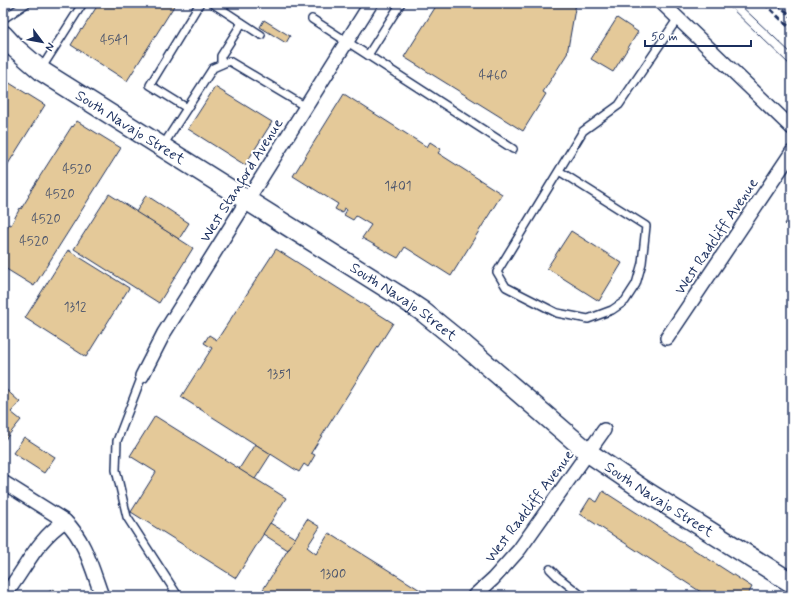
<svg xmlns="http://www.w3.org/2000/svg" width="795" height="599" viewBox="0 0 795 599" font-family="Mynerve,sans-serif">
	<style>
		.building { fill: #e4c999; stroke: #1b2f5e }
		.lines { fill: none; stroke-linecap: round; stroke-linejoin: round }
		.lane-casing { stroke: #1b2f5e; stroke-width: 10 }
		.street-casing { stroke: #1b2f5e; stroke-width: 16 }
		.secondary-casing { stroke: #1b2f5e; stroke-width: 22 }
		.lane { stroke: #fff; stroke-width: 7 }
		.street { stroke: #fff; stroke-width: 13 }
		.secondary { stroke: #fff; stroke-width: 19 }
		.tram { stroke: #1b2f5e; stroke-width: 1 }
		.rail { stroke: #1b2f5e; stroke-width: 3; stroke-dasharray: 6 3; stroke-linecap: butt }
		.labels { text-anchor: middle; stroke-width: 4; stroke-linejoin: round; paint-order: stroke }
		.number-label { font-size: 13px; fill: #4d566d }
		.street-label { font-size: 15px; fill: #1b2f5e; stroke: #fff }
	</style>
	<rect width="100%" height="100%" fill="#fff"/>
	<filter id="ink" filterUnits="userSpaceOnUse"><feTurbulence type="fractalNoise" baseFrequency=".025" numOctaves="2"/><feDisplacementMap in="SourceGraphic" scale="8" xChannelSelector="R" yChannelSelector="G"/><feConvolveMatrix kernelMatrix="1 2 1 2 8 2 1 2 1" color-interpolation-filters="sRGB"/></filter>
	<g filter="url(#ink)">
		<!-- building -->
		<g class="building">
			<path d="M 99,3 L 176,3 L 127,81 L 71,45 L 81,29 L 82,30 Z"/>
			<path d="M 438,3 L 576,3 L 567,54 L 543,92 L 546,94 L 523,131 L 404,57 Z"/>
			<path d="M 617,18 L 638,32 L 613,72 L 591,59 Z"/>
			<path d="M 264,20 L 290,36 L 286,43 L 260,27 Z"/>
			<path d="M 3,79 L 45,105 L 3,172 Z"/>
			<path d="M 215,87 L 272,122 L 245,165 L 188,129 Z"/>
			<path d="M 344,94 L 427,147 L 430,142 L 441,149 L 438,153 L 502,194 L 451,276 L 405,247 L 398,258 L 362,238 L 371,225 L 356,216 L 353,220 L 344,215 L 347,210 L 344,208 L 342,213 L 335,209 L 338,204 L 293,176 Z"/>
			<path d="M 77,121 L 121,148 L 34,286 L 3,267 L 3,234 L 9,224 L 11,225 L 20,208 L 21,209 L 29,196 L 28,195 L 72,126 L 73,127 Z"/>
			<path d="M 109,194 L 193,248 L 159,303 L 74,249 Z"/>
			<path d="M 146,195 L 189,223 L 179,239 L 136,212 Z"/>
			<path d="M 792,213 L 792,229 L 785,224 Z"/>
			<path d="M 571,231 L 622,263 L 599,301 L 547,268 Z"/>
			<path d="M 276,249 L 393,323 L 311,453 L 315,455 L 308,467 L 304,464 L 299,472 L 181,397 L 212,348 L 204,343 L 209,335 L 217,340 Z"/>
			<path d="M 68,250 L 129,288 L 86,357 L 25,318 Z"/>
			<path d="M 3,387 L 20,402 L 11,412 L 21,420 L 3,442 Z"/>
			<path d="M 155,416 L 286,498 L 236,578 L 131,512 L 156,472 L 130,456 Z"/>
			<path d="M 24,437 L 55,457 L 44,473 L 13,453 Z"/>
			<path d="M 255,444 L 271,454 L 255,479 L 239,469 Z"/>
			<path d="M 603,491 L 752,587 L 747,596 L 707,596 L 580,514 L 590,498 L 597,502 Z"/>
			<path d="M 307,519 L 320,527 L 307,547 L 316,554 L 329,533 L 425,593 L 424,595 L 427,596 L 259,596 Z"/>
			<path d="M 270,523 L 295,538 L 288,550 L 263,534 Z"/>
			<path d="M 53,589 L 58,596 L 43,596 Z"/>
		</g>
		<g class="lines">
			<!-- lane casing -->
			<g class="lane-casing">
				<g id="lane">
					<path d="M 212,3 L 261,35"/>
					<path d="M 3,19 L 27,3"/>
					<path d="M 312,19 L 513,149"/>
					<path d="M 368,55 L 401,3"/>
					<path d="M 221,64 L 221,56 L 242,23"/>
					<path d="M 41,69 L 83,3"/>
					<path d="M 187,108 L 150,85 L 200,3"/>
					<path d="M 162,147 L 213,68 L 229,61 L 306,107"/>
					<path d="M 559,171 L 646,226 L 642,263 L 636,284 L 625,301 L 612,310 L 588,319 L 557,313 L 506,287 L 497,272 L 583,131 L 619,105 L 678,18"/>
					<path d="M 142,376 L 117,441 L 116,470 L 127,517 L 178,596"/>
					<path d="M 550,569 L 557,576 L 582,596"/>
				</g>
			</g>
			<!-- street casing -->
			<g class="street-casing">
				<g id="street">
					<path d="M 662,3 L 792,128"/>
					<path d="M 667,338 L 792,152"/>
					<path d="M 142,376 L 164,333 L 371,3"/>
					<path d="M 3,482 L 65,521 C 85,539 93,572 102,596"/>
					<path d="M 4,596 C 26,569 35,541 65,521"/>
					<path d="M 474,596 L 493,579 L 519,550 L 604,430"/>
				</g>
			</g>
			<!-- secondary casing -->
			<g class="secondary-casing">
				<g id="secondary">
					<path id="s1" d="M 3,35 L 15,48 L 43,72 L 398,295 L 422,311 L 464,345 L 589,453 L 642,489 L 792,583"/>
				</g>
			</g>
			<!-- lane -->
			<use href="#lane" class="lane"/>
			<!-- street -->
			<use href="#street" class="street"/>
			<!-- secondary -->
			<use href="#secondary" class="secondary"/>
			<!-- tram -->
			<g class="tram">
				<path d="M 726,3 L 792,67"/>
				<path d="M 738,3 L 792,54"/>
			</g>
			<!-- rail -->
			<g class="rail">
				<path d="M 764,3 L 792,30"/>
				<path d="M 777,3 L 792,17"/>
				<path d="M 791,3 L 792,3"/>
			</g>
		</g>
	</g>
	<g class="labels">
		<!-- number labels -->
		<g class="number-label">
			<text x="114" y="44">4541</text>
			<text x="493" y="79">4460</text>
			<text x="77" y="173">4520</text>
			<text x="398" y="190">1401</text>
			<text x="60" y="198">4520</text>
			<text x="46" y="223">4520</text>
			<text x="34" y="245">4520</text>
			<text x="75" y="311">1312</text>
			<text x="279" y="378">1351</text>
			<text x="333" y="578">1300</text>
		</g>
		<!-- street labels -->
		<g class="street-label">
			<text dy="5" stroke="none"><textPath href="#s1" startOffset="158">South Navajo Street</textPath></text>
			<text transform="translate(241 180) rotate(-58)" y="5">West Stanford Avenue</text>
			<text transform="translate(716 236) rotate(-56)" y="5">West Radcliff Avenue</text>
			<text dy="5" stroke="none"><textPath href="#s1" startOffset="482">South Navajo Street</textPath></text>
			<text dy="5" stroke="none"><textPath href="#s1" startOffset="806">South Navajo Street</textPath></text>
			<text transform="translate(529 506) rotate(-53)" y="5">West Radcliff Avenue</text>
		</g>
	</g>
	<!-- margin -->
	<rect width="795" height="599" fill="none" stroke="#fff" stroke-width="16"/>
	<rect x="8" y="8" width="779" height="583" fill="none" stroke="#1b2f5e" stroke-width="1.5" filter="url(#ink)"/>
	<!-- north arrow -->
	<g transform="translate(42 42) rotate(122)" stroke="#ffffff" stroke-width="3" paint-order="stroke">
	<path d="M0-3L7 15L0 10L-7 15Z" fill="#1b2f5e"/>
	<text y="-6" font-size="11" font-weight="bold" text-anchor="middle" fill="#1b2f5e">N</text>
	</g>
	<!-- scale -->
	<path d="M645 40v6h106v-6" fill="none" stroke="#1b2f5e" stroke-width="2"/>
	<text x="651" y="40" font-size="12" fill="#1b2f5e" stroke="#ffffff" stroke-width="3" paint-order="stroke">50 m</text>
</svg>
